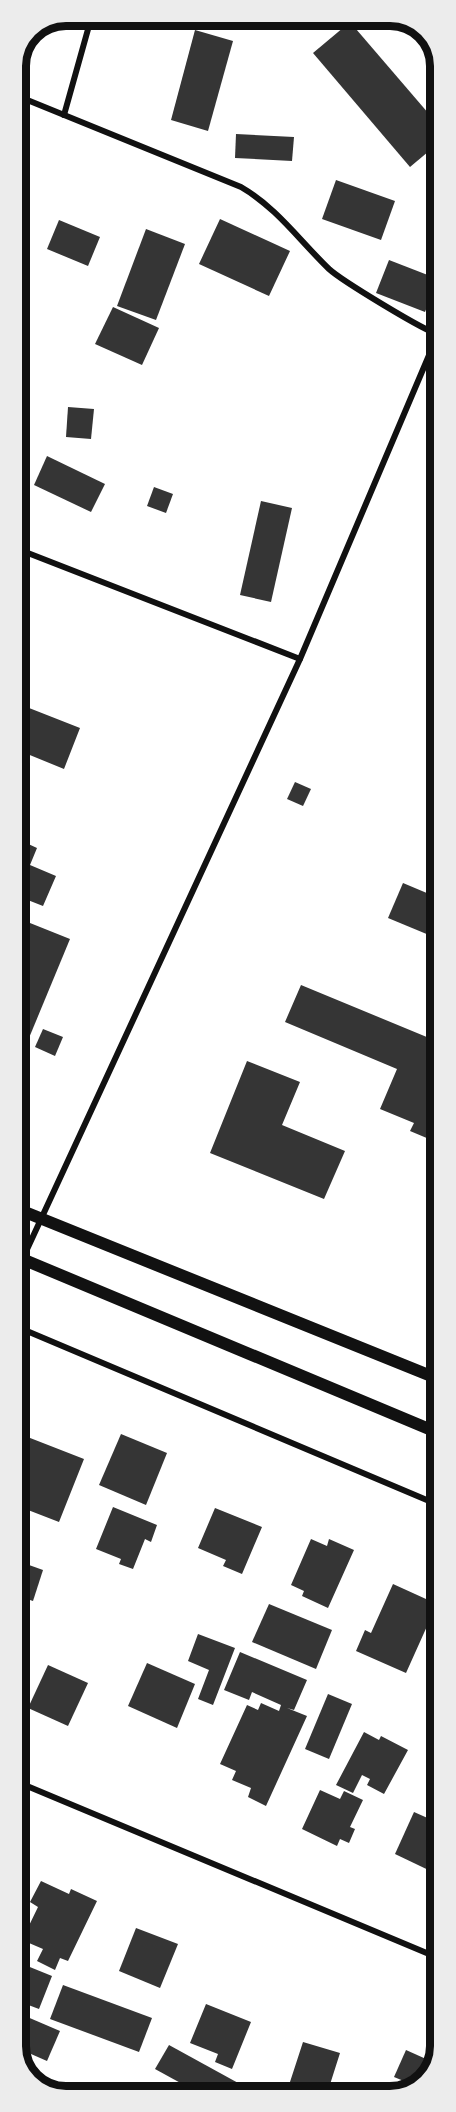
<svg xmlns="http://www.w3.org/2000/svg" width="456" height="2112" viewBox="0 0 456 2112" font-family="Signika,sans-serif">
	<style>
		.building { fill: #353535 }
		.lines { fill: none; stroke-linecap: round; stroke-linejoin: round }
		.minor { stroke: #111; stroke-width: 6 }
		.secondary { stroke: #111; stroke-width: 12 }
		.rim { fill: none; stroke: #111; stroke-width: 8 }
	</style>
	<rect width="100%" height="100%" fill="#fff"/>
	<!-- building -->
	<g class="building">
		<path d="M 350,22 L 441,128 L 441,141 L 410,167 L 313,53 Z"/>
		<path d="M 195,30 L 233,41 L 208,131 L 171,120 Z"/>
		<path d="M 236,134 L 294,137 L 292,161 L 235,158 Z"/>
		<path d="M 336,180 L 395,201 L 381,240 L 322,219 Z"/>
		<path d="M 220,219 L 290,251 L 269,296 L 199,264 Z"/>
		<path d="M 59,220 L 100,237 L 88,266 L 47,249 Z"/>
		<path d="M 146,229 L 185,244 L 156,320 L 117,306 Z"/>
		<path d="M 389,260 L 438,279 L 425,312 L 376,293 Z"/>
		<path d="M 113,307 L 159,328 L 142,365 L 95,344 Z"/>
		<path d="M 68,407 L 94,409 L 91,439 L 66,437 Z"/>
		<path d="M 47,456 L 105,484 L 91,512 L 34,485 Z"/>
		<path d="M 154,487 L 173,494 L 166,513 L 147,506 Z"/>
		<path d="M 261,501 L 292,508 L 271,602 L 240,595 Z"/>
		<path d="M 24,706 L 80,728 L 64,769 L 20,751 L 28,732 L 15,727 Z"/>
		<path d="M 295,782 L 311,789 L 303,806 L 287,799 Z"/>
		<path d="M 24,842 L 37,848 L 30,865 L 56,876 L 43,906 L 15,895 L 15,860 Z"/>
		<path d="M 403,883 L 441,899 L 441,940 L 388,918 Z"/>
		<path d="M 15,917 L 70,939 L 24,1050 L 15,1047 Z"/>
		<path d="M 301,985 L 434,1040 L 427,1056 L 441,1062 L 441,1144 L 410,1131 L 414,1123 L 380,1109 L 397,1069 L 285,1022 Z"/>
		<path d="M 43,1029 L 63,1037 L 55,1056 L 35,1047 Z"/>
		<path d="M 247,1061 L 300,1082 L 282,1125 L 345,1151 L 324,1199 L 210,1153 Z"/>
		<path d="M 121,1434 L 167,1453 L 146,1505 L 99,1485 Z"/>
		<path d="M 25,1436 L 84,1459 L 59,1522 L 28,1510 L 23,1522 L 15,1519 L 15,1460 Z"/>
		<path d="M 113,1507 L 157,1525 L 151,1542 L 145,1539 L 133,1569 L 119,1564 L 121,1559 L 96,1549 Z"/>
		<path d="M 215,1508 L 262,1527 L 242,1574 L 223,1566 L 226,1560 L 198,1548 Z"/>
		<path d="M 311,1539 L 327,1546 L 329,1539 L 354,1550 L 328,1608 L 302,1596 L 304,1591 L 291,1585 Z"/>
		<path d="M 15,1560 L 43,1570 L 33,1601 L 15,1595 Z"/>
		<path d="M 393,1584 L 437,1604 L 406,1673 L 356,1651 L 365,1630 L 371,1633 Z"/>
		<path d="M 269,1604 L 332,1630 L 316,1669 L 252,1642 Z"/>
		<path d="M 198,1634 L 235,1648 L 213,1705 L 198,1699 L 209,1670 L 188,1661 Z"/>
		<path d="M 240,1652 L 307,1680 L 294,1710 L 287,1708 L 307,1716 L 266,1806 L 248,1797 L 251,1788 L 232,1780 L 236,1771 L 220,1764 L 247,1705 L 258,1710 L 261,1703 L 279,1711 L 281,1705 L 252,1692 L 249,1700 L 224,1690 Z"/>
		<path d="M 147,1663 L 195,1684 L 177,1728 L 128,1706 Z"/>
		<path d="M 48,1665 L 88,1683 L 68,1726 L 28,1708 Z"/>
		<path d="M 328,1694 L 352,1704 L 329,1759 L 305,1749 Z"/>
		<path d="M 364,1732 L 379,1740 L 381,1736 L 408,1750 L 384,1794 L 367,1785 L 370,1779 L 362,1775 L 353,1793 L 336,1785 Z"/>
		<path d="M 320,1790 L 340,1799 L 344,1791 L 363,1800 L 350,1827 L 355,1829 L 349,1843 L 340,1839 L 337,1846 L 302,1829 Z"/>
		<path d="M 414,1812 L 441,1824 L 441,1876 L 395,1854 Z"/>
		<path d="M 41,1881 L 69,1894 L 71,1889 L 97,1901 L 68,1961 L 60,1958 L 55,1970 L 37,1961 L 43,1949 L 22,1940 L 38,1907 L 30,1902 Z"/>
		<path d="M 136,1928 L 178,1944 L 160,1988 L 119,1971 Z"/>
		<path d="M 15,1961 L 52,1976 L 39,2009 L 15,2000 Z"/>
		<path d="M 63,1985 L 152,2018 L 139,2052 L 50,2019 Z"/>
		<path d="M 206,2004 L 251,2022 L 232,2069 L 215,2062 L 218,2054 L 190,2043 Z"/>
		<path d="M 18,2013 L 60,2031 L 47,2061 L 15,2047 L 15,2020 Z"/>
		<path d="M 303,2042 L 340,2053 L 326,2097 L 299,2097 L 301,2089 L 289,2085 Z"/>
		<path d="M 169,2045 L 240,2084 L 233,2097 L 206,2097 L 155,2069 Z"/>
		<path d="M 406,2050 L 435,2063 L 429,2079 L 416,2086 L 394,2077 Z"/>
		<path d="M 16,2055 L 32,2061 L 26,2074 L 24,2070 Z"/>
		<path d="M 67,2087 L 89,2097 L 62,2097 Z"/>
	</g>
	<g class="lines">
		<!-- minor -->
		<g class="minor">
			<path d="M 15,95 L 241,187 C 277,208 299,240 329,269 C 341,280 424,331 440,335"/>
			<path d="M 64,115 L 92,15"/>
			<path d="M 15,548 L 300,659"/>
			<path d="M 23,1258 L 300,659 L 441,327"/>
			<path d="M 15,1326 L 441,1506"/>
			<path d="M 15,1781 L 441,1959"/>
		</g>
		<!-- secondary -->
		<g class="secondary">
			<path d="M 15,1208 L 441,1380"/>
			<path d="M 15,1256 L 441,1434"/>
		</g>
	</g>
	<!-- crop -->
	<path d="M0 0H456V2112H0ZM66 26H390A40 40 0 0 1 430 66V2046A40 40 0 0 1 390 2086H66A40 40 0 0 1 26 2046V66A40 40 0 0 1 66 26Z" fill="#ececec" fill-rule="evenodd"/>
	<path class="rim" d="M66 26H390A40 40 0 0 1 430 66V2046A40 40 0 0 1 390 2086H66A40 40 0 0 1 26 2046V66A40 40 0 0 1 66 26Z"/>
</svg>
